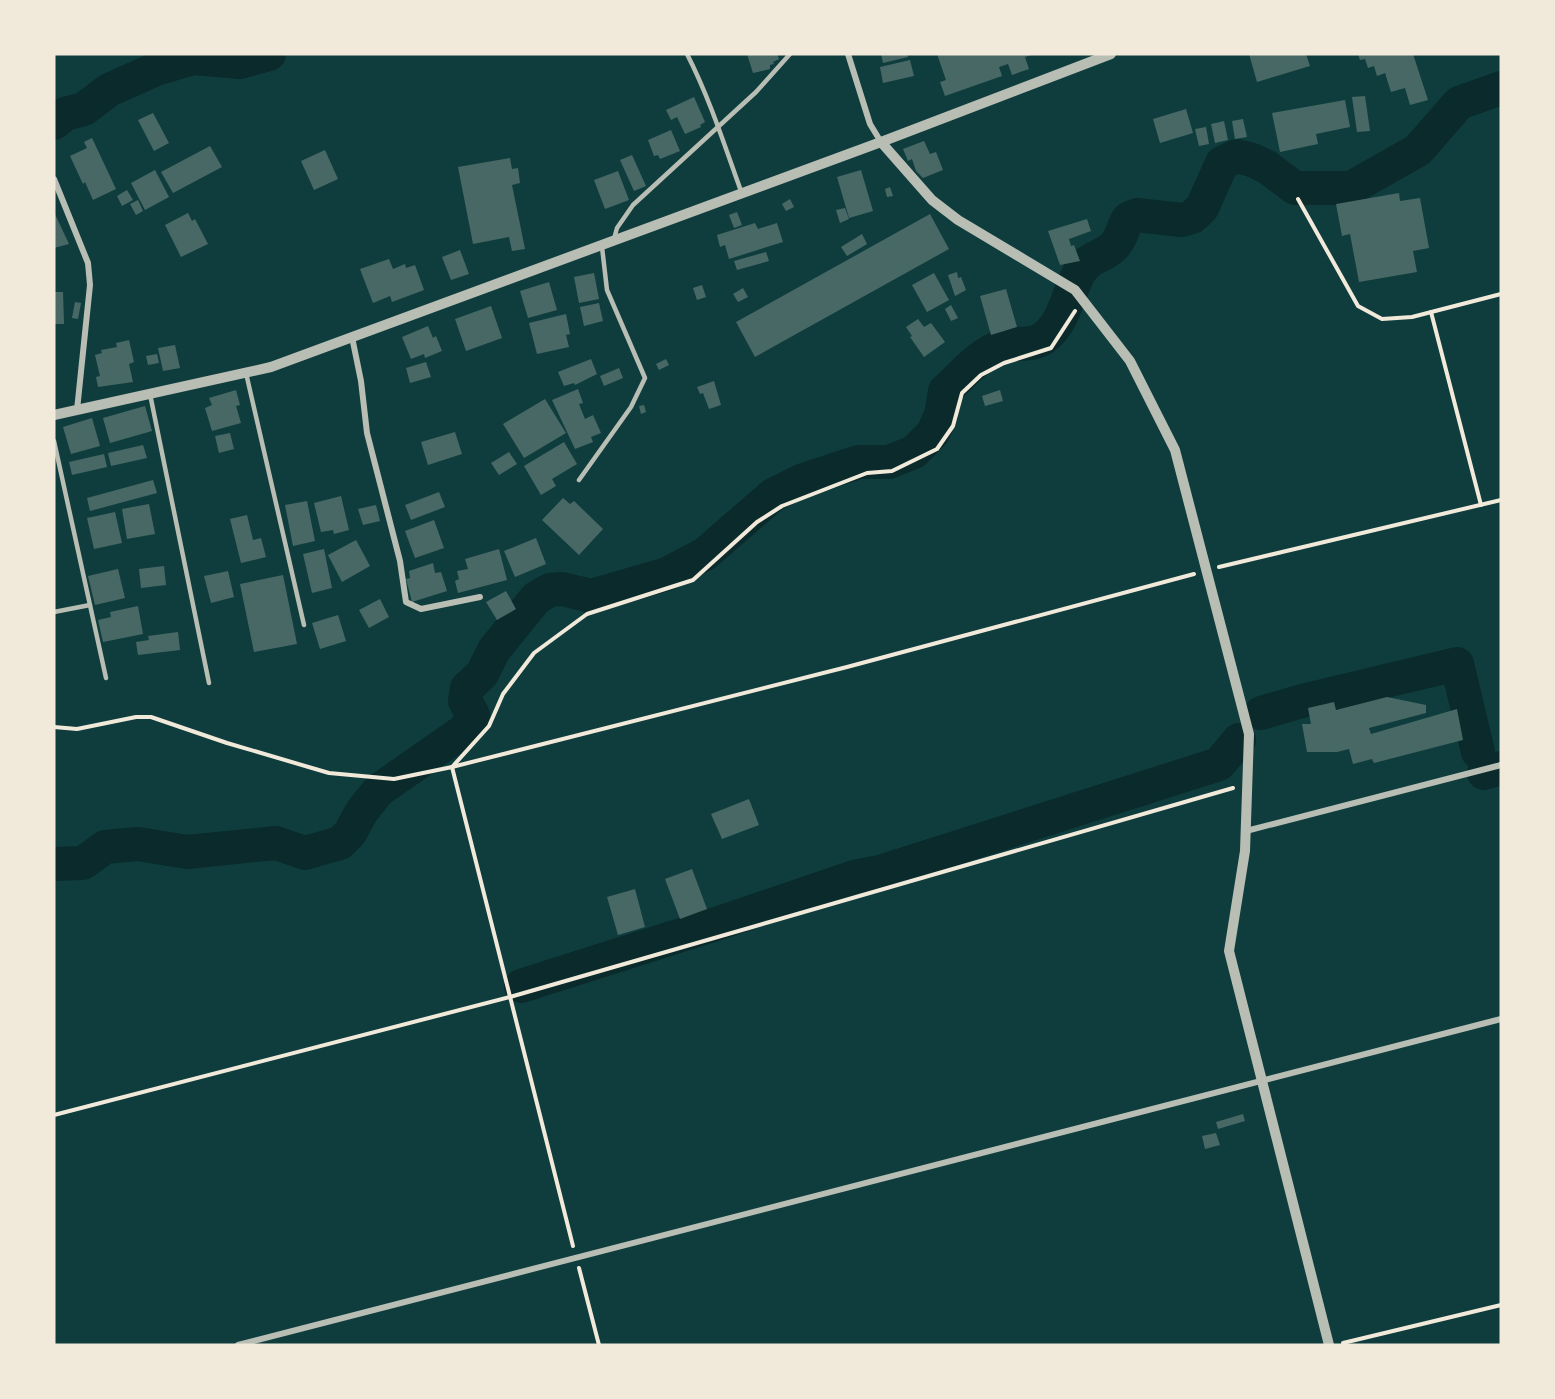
<svg xmlns="http://www.w3.org/2000/svg" width="1555" height="1399" viewBox="0 0 1555 1399" font-family="'Exo 2',sans-serif">
	<style>
		.lines { fill: none; stroke-linecap: round; stroke-linejoin: round }
		.river { stroke: #0a2a2b; stroke-width: 34 }
		.building { fill: #486865 }
		.path { stroke: #f1e9da; stroke-width: 4 }
		.service { stroke: #b8beb3; stroke-width: 4.5 }
		.minor { stroke: #b8beb3; stroke-width: 6 }
		.tertiary { stroke: #b8beb3; stroke-width: 10 }
	</style>
	<rect width="100%" height="100%" fill="#0f3d3e"/>
	<g class="lines">
		<!-- river -->
		<g class="river">
			<path d="M 54,123 L 65,114 L 84,109 L 109,90 L 156,69 L 193,58 L 240,62 L 269,54"/>
			<path d="M 1261,713 L 1302,701 L 1457,664 L 1478,752"/>
			<path d="M 1484,773 L 1501,768"/>
			<path d="M 54,864 L 83,863 L 105,847 L 138,844 L 187,852 L 276,843 L 305,853 L 340,843 L 350,833 L 362,811 L 379,790 L 465,730 L 473,715 L 465,701 L 467,688 L 482,674 L 494,650 L 536,598 L 550,590 L 562,589 L 591,596 L 667,574 L 705,554 L 773,495 L 801,481 L 859,462 L 889,462 L 914,452 L 933,433 L 941,415 L 945,391 C 963,375 979,354 1002,346 C 1017,341 1033,348 1046,336 C 1065,320 1067,296 1078,275 C 1089,255 1100,259 1113,247 C 1121,240 1123,227 1128,219 L 1137,215 L 1182,220 L 1192,217 L 1202,208 L 1222,163 L 1237,156 L 1252,160 L 1267,167 L 1295,188 L 1351,188 L 1418,150 L 1459,103 L 1501,88"/>
			<path d="M 521,986 L 722,922 L 854,877 L 880,872 L 1219,764 L 1239,740"/>
		</g>
	</g>
	<!-- building -->
	<g class="building">
		<path d="M 747,54 L 777,54 L 779,59 L 773,62 L 774,64 L 770,65 L 770,69 L 753,73 Z"/>
		<path d="M 881,54 L 907,54 L 908,57 L 883,63 Z"/>
		<path d="M 937,54 L 1034,54 L 1025,57 L 1029,69 L 1012,75 L 1008,64 L 999,67 L 1002,76 L 945,96 L 940,82 L 946,80 Z"/>
		<path d="M 1249,54 L 1306,54 L 1310,66 L 1257,82 Z"/>
		<path d="M 1358,54 L 1413,54 L 1428,100 L 1410,105 L 1405,88 L 1391,92 L 1385,73 L 1377,76 L 1374,66 L 1368,68 L 1365,59 L 1360,60 Z"/>
		<path d="M 910,60 L 914,76 L 883,83 L 880,67 Z"/>
		<path d="M 1365,96 L 1370,131 L 1357,132 L 1352,97 Z"/>
		<path d="M 694,97 L 705,122 L 700,125 L 701,127 L 685,134 L 677,117 L 671,120 L 666,110 Z"/>
		<path d="M 1345,100 L 1350,127 L 1316,134 L 1318,144 L 1280,152 L 1272,113 Z"/>
		<path d="M 1186,109 L 1193,133 L 1160,143 L 1153,119 Z"/>
		<path d="M 153,113 L 169,143 L 154,151 L 138,120 Z"/>
		<path d="M 1243,119 L 1247,137 L 1235,139 L 1232,121 Z"/>
		<path d="M 1224,121 L 1228,140 L 1215,143 L 1211,124 Z"/>
		<path d="M 1206,127 L 1209,144 L 1199,146 L 1195,129 Z"/>
		<path d="M 671,130 L 680,151 L 660,159 L 658,155 L 654,156 L 648,140 Z"/>
		<path d="M 92,138 L 116,189 L 93,200 L 85,182 L 83,184 L 70,156 L 87,148 L 84,142 Z"/>
		<path d="M 924,141 L 930,154 L 936,152 L 943,170 L 923,178 L 916,171 L 912,159 L 908,161 L 903,149 Z"/>
		<path d="M 210,146 L 222,167 L 173,193 L 161,172 Z"/>
		<path d="M 325,150 L 338,179 L 314,190 L 301,161 Z"/>
		<path d="M 632,155 L 646,186 L 634,191 L 620,160 Z"/>
		<path d="M 510,158 L 512,169 L 518,168 L 520,183 L 512,185 L 525,249 L 512,251 L 509,237 L 473,244 L 458,167 Z"/>
		<path d="M 155,170 L 169,197 L 145,210 L 131,183 Z"/>
		<path d="M 861,170 L 873,211 L 849,218 L 837,177 Z"/>
		<path d="M 618,171 L 629,200 L 605,209 L 594,180 Z"/>
		<path d="M 890,187 L 893,196 L 887,197 L 885,189 Z"/>
		<path d="M 127,190 L 133,200 L 122,206 L 117,196 Z"/>
		<path d="M 1399,193 L 1400,201 L 1420,198 L 1429,248 L 1413,251 L 1417,272 L 1359,282 L 1350,234 L 1342,236 L 1336,204 Z"/>
		<path d="M 790,199 L 794,207 L 786,211 L 782,204 Z"/>
		<path d="M 138,200 L 143,211 L 136,215 L 130,204 Z"/>
		<path d="M 845,208 L 849,219 L 840,223 L 836,210 Z"/>
		<path d="M 54,212 L 69,244 L 54,248 Z"/>
		<path d="M 737,212 L 742,225 L 734,228 L 729,215 Z"/>
		<path d="M 188,213 L 192,221 L 195,219 L 208,244 L 181,257 L 165,225 Z"/>
		<path d="M 930,214 L 949,249 L 755,357 L 736,322 Z"/>
		<path d="M 1087,219 L 1091,231 L 1069,239 L 1071,246 L 1074,245 L 1080,261 L 1060,265 L 1048,231 Z"/>
		<path d="M 755,223 L 758,229 L 777,223 L 783,242 L 729,259 L 725,245 L 720,247 L 717,235 Z"/>
		<path d="M 862,234 L 867,244 L 847,256 L 841,247 Z"/>
		<path d="M 460,250 L 469,274 L 451,280 L 442,257 Z"/>
		<path d="M 766,252 L 769,261 L 737,270 L 734,261 Z"/>
		<path d="M 389,259 L 393,269 L 405,264 L 406,268 L 415,265 L 424,290 L 392,302 L 390,296 L 373,303 L 360,269 Z"/>
		<path d="M 957,272 L 958,278 L 961,277 L 966,290 L 955,296 L 948,275 Z"/>
		<path d="M 594,273 L 599,299 L 579,303 L 574,277 Z"/>
		<path d="M 934,273 L 949,300 L 927,312 L 912,285 Z"/>
		<path d="M 549,282 L 557,310 L 528,318 L 520,291 Z"/>
		<path d="M 702,285 L 706,297 L 697,300 L 693,288 Z"/>
		<path d="M 743,288 L 748,297 L 738,302 L 733,294 Z"/>
		<path d="M 1006,289 L 1017,327 L 991,335 L 980,296 Z"/>
		<path d="M 54,292 L 63,292 L 64,324 L 54,324 Z"/>
		<path d="M 75,302 L 81,303 L 78,319 L 72,318 Z"/>
		<path d="M 599,303 L 603,321 L 584,326 L 580,307 Z"/>
		<path d="M 951,305 L 958,318 L 951,321 L 945,309 Z"/>
		<path d="M 491,306 L 502,338 L 466,351 L 455,319 Z"/>
		<path d="M 566,314 L 570,334 L 566,335 L 569,347 L 537,354 L 529,323 Z"/>
		<path d="M 918,319 L 924,327 L 931,323 L 945,342 L 924,357 L 910,337 L 912,336 L 906,327 Z"/>
		<path d="M 428,326 L 433,338 L 436,336 L 442,351 L 425,358 L 424,354 L 411,359 L 402,337 Z"/>
		<path d="M 129,340 L 134,362 L 129,364 L 133,382 L 98,387 L 96,377 L 100,376 L 95,355 L 102,353 L 101,350 L 117,347 L 116,343 Z"/>
		<path d="M 175,345 L 180,368 L 163,371 L 158,348 Z"/>
		<path d="M 157,354 L 159,363 L 148,365 L 146,356 Z"/>
		<path d="M 591,359 L 597,374 L 575,385 L 574,383 L 564,386 L 558,372 Z"/>
		<path d="M 666,359 L 669,365 L 659,370 L 656,364 Z"/>
		<path d="M 426,362 L 431,377 L 410,383 L 406,368 Z"/>
		<path d="M 619,368 L 623,378 L 604,386 L 600,376 Z"/>
		<path d="M 714,381 L 721,405 L 709,409 L 703,393 L 700,394 L 697,387 Z"/>
		<path d="M 578,389 L 583,403 L 579,404 L 585,419 L 593,415 L 601,433 L 591,437 L 593,442 L 575,449 L 552,400 Z"/>
		<path d="M 236,390 L 240,405 L 236,406 L 241,423 L 212,431 L 205,408 L 212,405 L 209,398 Z"/>
		<path d="M 1000,390 L 1003,401 L 985,406 L 982,396 Z"/>
		<path d="M 545,399 L 566,433 L 524,458 L 503,424 Z"/>
		<path d="M 644,405 L 646,412 L 641,414 L 639,406 Z"/>
		<path d="M 145,406 L 152,431 L 110,443 L 103,418 Z"/>
		<path d="M 92,418 L 100,446 L 71,454 L 63,427 Z"/>
		<path d="M 455,432 L 462,454 L 428,465 L 421,442 Z"/>
		<path d="M 230,433 L 234,449 L 219,453 L 215,436 Z"/>
		<path d="M 564,442 L 577,464 L 552,479 L 556,486 L 541,495 L 524,466 Z"/>
		<path d="M 143,445 L 147,458 L 111,466 L 108,453 Z"/>
		<path d="M 509,452 L 517,464 L 499,475 L 491,463 Z"/>
		<path d="M 104,454 L 107,467 L 72,475 L 69,462 Z"/>
		<path d="M 153,480 L 157,493 L 90,511 L 87,498 Z"/>
		<path d="M 439,492 L 445,507 L 411,520 L 405,505 Z"/>
		<path d="M 341,496 L 349,530 L 334,534 L 333,530 L 321,532 L 314,503 Z"/>
		<path d="M 563,498 L 570,504 L 574,501 L 603,529 L 579,555 L 542,520 Z"/>
		<path d="M 307,501 L 315,541 L 293,546 L 285,505 Z"/>
		<path d="M 149,504 L 155,534 L 127,539 L 122,509 Z"/>
		<path d="M 376,505 L 380,521 L 363,525 L 358,509 Z"/>
		<path d="M 115,512 L 122,543 L 94,549 L 87,518 Z"/>
		<path d="M 247,515 L 253,540 L 261,538 L 266,557 L 241,563 L 230,519 Z"/>
		<path d="M 434,520 L 444,548 L 415,558 L 405,531 Z"/>
		<path d="M 536,538 L 546,564 L 515,577 L 504,551 Z"/>
		<path d="M 356,540 L 370,566 L 342,582 L 328,555 Z"/>
		<path d="M 324,549 L 332,588 L 312,593 L 303,554 Z"/>
		<path d="M 499,549 L 507,580 L 458,593 L 455,581 L 459,579 L 457,571 L 468,569 L 465,559 Z"/>
		<path d="M 433,563 L 435,573 L 441,572 L 447,591 L 412,602 L 406,579 L 410,578 L 409,571 Z"/>
		<path d="M 164,566 L 166,585 L 141,588 L 139,569 Z"/>
		<path d="M 118,569 L 125,598 L 95,605 L 88,576 Z"/>
		<path d="M 228,571 L 234,597 L 211,603 L 204,576 Z"/>
		<path d="M 283,575 L 297,644 L 254,652 L 240,584 Z"/>
		<path d="M 506,591 L 516,609 L 497,620 L 486,602 Z"/>
		<path d="M 380,599 L 389,617 L 369,628 L 359,610 Z"/>
		<path d="M 138,606 L 143,634 L 103,642 L 98,620 L 111,617 L 110,612 Z"/>
		<path d="M 338,615 L 346,641 L 320,649 L 312,623 Z"/>
		<path d="M 178,632 L 180,650 L 138,655 L 136,642 L 149,640 L 148,636 Z"/>
		<path d="M 1387,697 L 1426,705 L 1426,713 L 1369,728 L 1371,734 L 1457,709 L 1463,740 L 1374,763 L 1372,759 L 1353,764 L 1349,749 L 1337,752 L 1307,752 L 1302,724 L 1311,724 L 1308,708 L 1334,702 L 1336,710 Z"/>
		<path d="M 749,799 L 759,825 L 722,839 L 711,814 Z"/>
		<path d="M 692,869 L 707,909 L 680,919 L 665,879 Z"/>
		<path d="M 635,889 L 645,927 L 618,935 L 607,897 Z"/>
		<path d="M 1243,1114 L 1245,1121 L 1218,1129 L 1216,1122 Z"/>
		<path d="M 1216,1133 L 1220,1145 L 1205,1149 L 1202,1136 Z"/>
	</g>
	<g class="lines">
		<!-- path -->
		<g class="path">
			<path d="M 1298,199 L 1358,306 L 1382,319 L 1412,317 L 1501,294"/>
			<path d="M 1431,312 L 1481,505"/>
			<path d="M 1219,567 L 1501,500"/>
			<path d="M 54,727 L 77,729 L 136,717 L 151,717 L 227,743 L 329,773 L 394,779 L 452,767 L 847,667 L 1194,574"/>
			<path d="M 453,766 L 489,726 L 503,694 L 534,653 L 587,614 L 693,580 L 757,522 L 782,506 L 867,473 L 892,471 L 937,449 L 953,426 L 962,393 L 981,375 L 1004,363 L 1051,348 L 1075,311"/>
			<path d="M 452,767 L 573,1246"/>
			<path d="M 54,1115 L 510,997 L 1233,788"/>
			<path d="M 579,1268 L 599,1345"/>
			<path d="M 1343,1343 L 1501,1305"/>
		</g>
		<!-- service -->
		<g class="service">
			<path d="M 687,54 C 710,99 725,147 742,194"/>
			<path d="M 614,239 L 617,228 L 633,205 L 756,92 L 790,54"/>
			<path d="M 246,373 L 304,625"/>
			<path d="M 150,394 L 209,683"/>
			<path d="M 54,441 L 106,678"/>
			<path d="M 579,480 L 631,407 L 645,378 L 607,290 L 602,247"/>
			<path d="M 54,612 L 90,605"/>
		</g>
		<!-- minor -->
		<g class="minor">
			<path d="M 848,54 L 870,124 L 881,142"/>
			<path d="M 54,179 L 88,263 L 90,285 L 77,410"/>
			<path d="M 352,337 L 361,381 L 367,433 L 400,561 L 406,602 L 421,609 L 480,597"/>
			<path d="M 1246,831 L 1501,765"/>
			<path d="M 238,1345 L 1501,1019"/>
		</g>
		<!-- tertiary -->
		<g class="tertiary">
			<path d="M 881,142 L 932,200 L 958,220 L 1075,290 L 1130,361 L 1175,450 L 1249,734 L 1245,851 L 1229,951 L 1329,1345"/>
			<path d="M 54,415 L 271,367 L 881,142 L 1111,54"/>
		</g>
	</g>
	<!-- border -->
	<rect width="1555" height="1399" fill="none" stroke="#f1e9da" stroke-width="111"/>
</svg>
